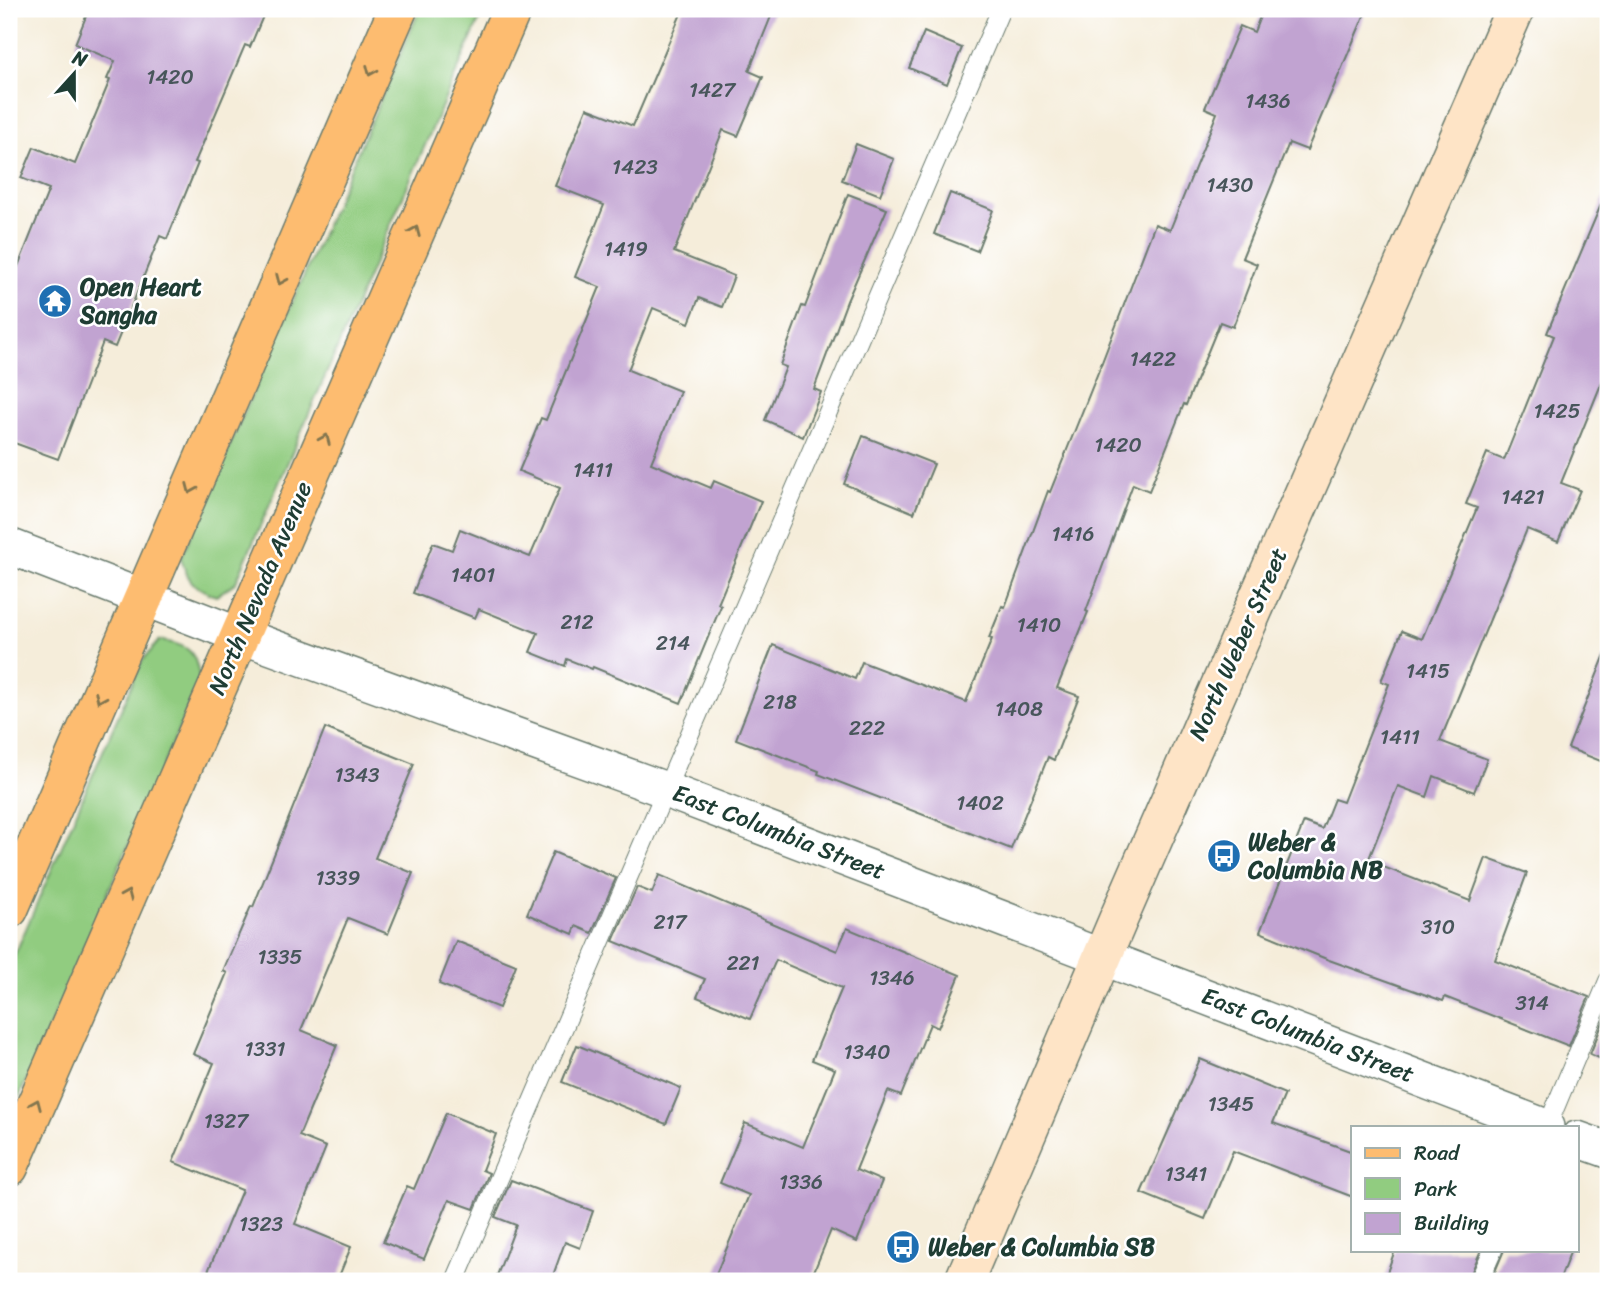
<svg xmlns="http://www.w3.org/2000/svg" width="1617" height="1290" viewBox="0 0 1617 1290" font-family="Sriracha,sans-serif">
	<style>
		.green { fill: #91cc80; stroke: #58845a; stroke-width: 2 }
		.building { fill: #c1a3d1 }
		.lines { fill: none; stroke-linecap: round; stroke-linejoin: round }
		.lane-casing { stroke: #6a7b6e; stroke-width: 20 }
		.street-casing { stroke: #6a7b6e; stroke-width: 38 }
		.secondary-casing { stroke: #6a7b6e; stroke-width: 41 }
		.primary-casing { stroke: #6a7b6e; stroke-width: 41 }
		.lane { stroke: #fff; stroke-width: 18 }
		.street { stroke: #fff; stroke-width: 35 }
		.secondary { stroke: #fee4c6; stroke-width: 38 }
		.primary { stroke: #fdbc70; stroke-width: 38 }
		.oneway { stroke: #83764f }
		.labels { text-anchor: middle; stroke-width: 5; stroke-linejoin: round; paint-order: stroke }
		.number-label { font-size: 21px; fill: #48565b }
		.poi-label { font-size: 24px; font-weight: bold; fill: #1f3d34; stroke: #fff; text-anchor: start }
		.street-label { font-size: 24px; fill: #1f3d34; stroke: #fff }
	</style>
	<rect width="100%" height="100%" fill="#fff"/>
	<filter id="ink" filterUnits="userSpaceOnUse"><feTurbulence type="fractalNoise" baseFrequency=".0143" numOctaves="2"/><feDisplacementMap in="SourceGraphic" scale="14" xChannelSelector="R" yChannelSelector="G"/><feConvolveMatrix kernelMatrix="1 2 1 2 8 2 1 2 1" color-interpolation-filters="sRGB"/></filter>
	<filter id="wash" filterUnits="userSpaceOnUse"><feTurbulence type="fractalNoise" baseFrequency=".00686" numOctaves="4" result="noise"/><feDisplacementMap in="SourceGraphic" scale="28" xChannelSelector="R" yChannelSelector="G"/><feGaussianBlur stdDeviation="1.57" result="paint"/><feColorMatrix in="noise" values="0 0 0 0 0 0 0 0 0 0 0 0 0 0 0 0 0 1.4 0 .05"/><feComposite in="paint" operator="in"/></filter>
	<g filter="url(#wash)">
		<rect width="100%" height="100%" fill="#f5edda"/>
		<!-- green -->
		<g class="green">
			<path d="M 420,9 L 484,9 L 236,582 L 216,596 C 193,587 188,582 181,558 Z"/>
			<path d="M 160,640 C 191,647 194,649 200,680 L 9,1120 L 9,968 L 142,661 Z"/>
		</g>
		<g id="blocks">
			<!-- building -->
			<g class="building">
				<path d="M 89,9 L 266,9 L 250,47 L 245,45 L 195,162 L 198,163 L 167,239 L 160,236 L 115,347 L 103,342 L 58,459 L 9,441 L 9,289 L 49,189 L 21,178 L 34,147 L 75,164 L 110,80 L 107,79 L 115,61 L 75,44 Z"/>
				<path d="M 683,9 L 774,9 L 749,71 L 763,77 L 738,136 L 723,130 L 674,252 L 734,276 L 722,307 L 699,298 L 689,323 L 653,308 L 628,370 L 680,391 L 651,463 L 711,488 L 714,481 L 761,501 L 718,604 L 721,606 L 681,703 L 593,667 L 592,669 L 567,659 L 565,666 L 530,652 L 538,633 L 479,609 L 475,618 L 413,593 L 433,543 L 452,550 L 460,529 L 530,557 L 560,488 L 519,471 L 541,418 L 546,420 L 600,287 L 575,277 L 604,205 L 555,186 L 587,108 L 633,126 Z"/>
				<path d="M 1263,9 L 1367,9 L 1307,150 L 1289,143 L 1242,258 L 1257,264 L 1233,327 L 1220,322 L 1186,405 L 1184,404 L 1149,491 L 1133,484 L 1086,611 L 1088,612 L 1057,688 L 1079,696 L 1054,760 L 1048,757 L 1011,849 L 818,774 L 819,771 L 736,739 L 773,645 L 855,679 L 862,662 L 966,702 L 992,639 L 989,638 L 1002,606 L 1005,607 L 1048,491 L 1050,492 L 1099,370 L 1155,224 L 1170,230 L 1217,113 L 1205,108 L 1240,26 L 1254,32 Z"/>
				<path d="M 924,32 L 962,48 L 947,84 L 909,68 Z"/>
				<path d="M 856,144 L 894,159 L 880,195 L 842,180 Z"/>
				<path d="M 1608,188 L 1608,367 L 1561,483 L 1580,490 L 1558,542 L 1527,529 L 1440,741 L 1487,759 L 1474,792 L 1434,776 L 1427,797 L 1398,786 L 1368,861 L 1470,901 L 1486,858 L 1527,873 L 1495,960 L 1589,997 L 1569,1046 L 1445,997 L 1443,1001 L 1329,960 L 1260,932 L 1304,822 L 1322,829 L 1334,799 L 1343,802 L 1389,684 L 1381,681 L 1402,631 L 1422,639 L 1477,508 L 1466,504 L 1487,453 L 1504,460 L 1554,336 L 1547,333 Z"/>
				<path d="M 950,193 L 993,210 L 977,251 L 934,234 Z"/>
				<path d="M 848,194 L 887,209 L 847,301 L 814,389 L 821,392 L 803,437 L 765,420 L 786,367 L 780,365 L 802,306 L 805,307 Z"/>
				<path d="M 863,436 L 934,464 L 914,513 L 844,484 Z"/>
				<path d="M 1606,652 L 1608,652 L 1608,764 L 1568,748 Z"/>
				<path d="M 325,728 L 414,764 L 375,858 L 413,873 L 388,934 L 348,918 L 301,1030 L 337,1045 L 299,1136 L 326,1147 L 295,1224 L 351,1247 L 337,1281 L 204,1281 L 242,1190 L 173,1162 L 214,1063 L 193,1054 L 227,973 L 223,971 L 251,906 L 253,907 Z"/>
				<path d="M 553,852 L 616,878 L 592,933 L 576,926 L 573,934 L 527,914 Z"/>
				<path d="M 659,875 L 837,951 L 847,928 L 960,975 L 938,1028 L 930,1024 L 901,1096 L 888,1091 L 856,1170 L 882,1181 L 857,1242 L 831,1230 L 810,1281 L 713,1281 L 749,1195 L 720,1183 L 745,1123 L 803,1147 L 835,1069 L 812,1060 L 842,988 L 776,960 L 750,1019 L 697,997 L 705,979 L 613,941 L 637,887 L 652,893 Z"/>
				<path d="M 456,941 L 516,965 L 499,1008 L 439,984 Z"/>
				<path d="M 1608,1010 L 1608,1062 L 1590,1054 Z"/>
				<path d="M 577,1045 L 681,1088 L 666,1124 L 562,1082 Z"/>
				<path d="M 1200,1059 L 1285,1094 L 1273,1123 L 1353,1152 L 1353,1197 L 1233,1151 L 1205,1219 L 1141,1193 Z"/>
				<path d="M 446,1113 L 496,1134 L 482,1170 L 489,1173 L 474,1209 L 449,1200 L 424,1259 L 383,1242 L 407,1186 L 414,1189 Z"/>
				<path d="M 511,1180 L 593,1211 L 580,1248 L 565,1242 L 551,1281 L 495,1281 L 516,1225 L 495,1217 Z"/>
				<path d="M 1395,1250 L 1481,1250 L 1468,1281 L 1384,1281 Z"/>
				<path d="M 1504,1250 L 1571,1250 L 1559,1281 L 1491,1281 Z"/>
			</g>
		</g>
	</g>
	<g filter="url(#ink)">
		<use href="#blocks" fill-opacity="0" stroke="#6a7b6e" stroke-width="2"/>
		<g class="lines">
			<!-- lane casing -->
			<g class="lane-casing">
				<g id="lane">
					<path d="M 1547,1127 L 1608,981"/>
					<path d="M 455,1281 L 1001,9"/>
					<path d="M 1479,1281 L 1493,1250"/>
				</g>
			</g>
			<!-- street casing -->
			<g class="street-casing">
				<g id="street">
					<path d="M 9,546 L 239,635 L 666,790 L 1546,1127"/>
					<path d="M 1577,1139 L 1608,1150"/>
				</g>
			</g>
			<!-- secondary casing -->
			<g class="secondary-casing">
				<path id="secondary" d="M 964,1281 L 1118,920 L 1515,9"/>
			</g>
			<!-- primary casing -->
			<g class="primary-casing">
				<g id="primary">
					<path d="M 9,909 L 398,9"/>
					<path d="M 9,1167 L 512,9"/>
				</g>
			</g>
			<!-- lane -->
			<use href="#lane" class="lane"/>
			<!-- street -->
			<use href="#street" class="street"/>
			<!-- secondary -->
			<use href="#secondary" class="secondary"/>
			<!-- primary -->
			<use href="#primary" class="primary"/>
		</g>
		<!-- one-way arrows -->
		<defs><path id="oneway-chevron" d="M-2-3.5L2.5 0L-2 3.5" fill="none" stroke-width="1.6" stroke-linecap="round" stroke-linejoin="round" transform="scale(1.75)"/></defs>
		<g class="oneway">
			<use href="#oneway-chevron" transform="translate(371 71) rotate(113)"/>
			<use href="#oneway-chevron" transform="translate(415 231) rotate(-67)"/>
			<use href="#oneway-chevron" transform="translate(281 280) rotate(113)"/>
			<use href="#oneway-chevron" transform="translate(325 439) rotate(-67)"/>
			<use href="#oneway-chevron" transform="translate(191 489) rotate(113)"/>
			<use href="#oneway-chevron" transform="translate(100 698) rotate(113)"/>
			<use href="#oneway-chevron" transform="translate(127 895) rotate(-67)"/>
			<use href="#oneway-chevron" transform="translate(36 1104) rotate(-67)"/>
		</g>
	</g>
	<!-- icons -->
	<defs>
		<g id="temple-disc" transform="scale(1.75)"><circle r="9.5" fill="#1f6fb2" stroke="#fff"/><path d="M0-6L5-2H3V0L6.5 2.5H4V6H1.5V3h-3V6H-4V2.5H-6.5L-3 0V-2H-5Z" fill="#fff"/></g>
		<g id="bus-disc" transform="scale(1.75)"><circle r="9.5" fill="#1f6fb2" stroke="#fff"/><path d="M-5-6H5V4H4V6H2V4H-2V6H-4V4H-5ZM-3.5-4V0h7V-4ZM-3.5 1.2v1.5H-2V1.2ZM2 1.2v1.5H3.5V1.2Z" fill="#fff"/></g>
	</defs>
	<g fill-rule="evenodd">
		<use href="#temple-disc" x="55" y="301"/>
		<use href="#bus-disc" x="1224" y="856"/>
		<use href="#bus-disc" x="903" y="1247"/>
	</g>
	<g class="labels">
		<!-- number labels -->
		<g class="number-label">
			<text x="170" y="84">1420</text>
			<text x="712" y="97">1427</text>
			<text x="1268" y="108">1436</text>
			<text x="635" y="174">1423</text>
			<text x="1230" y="192">1430</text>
			<text x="626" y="256">1419</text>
			<text x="1153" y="366">1422</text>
			<text x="1557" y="418">1425</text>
			<text x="1118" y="452">1420</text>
			<text x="593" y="477">1411</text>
			<text x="1523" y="504">1421</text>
			<text x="1073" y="541">1416</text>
			<text x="473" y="582">1401</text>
			<text x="577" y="629">212</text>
			<text x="1039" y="632">1410</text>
			<text x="673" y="650">214</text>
			<text x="1428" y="678">1415</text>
			<text x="780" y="709">218</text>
			<text x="1019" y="716">1408</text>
			<text x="867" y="735">222</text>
			<text x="1400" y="744">1411</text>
			<text x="357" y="782">1343</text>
			<text x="980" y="810">1402</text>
			<text x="338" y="885">1339</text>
			<text x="670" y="929">217</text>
			<text x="1438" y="934">310</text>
			<text x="280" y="964">1335</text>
			<text x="743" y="970">221</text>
			<text x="892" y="985">1346</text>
			<text x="1532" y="1010">314</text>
			<text x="265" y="1056">1331</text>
			<text x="867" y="1059">1340</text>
			<text x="1231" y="1111">1345</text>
			<text x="226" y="1128">1327</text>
			<text x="1186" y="1181">1341</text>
			<text x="801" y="1189">1336</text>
			<text x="261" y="1231">1323</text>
		</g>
		<!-- poi labels -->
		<g class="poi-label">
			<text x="80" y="295">Open Heart<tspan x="80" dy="28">Sangha</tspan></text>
			<text x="1248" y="850">Weber &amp;<tspan x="1248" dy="28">Columbia NB</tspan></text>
			<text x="928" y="1255">Weber &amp; Columbia SB</text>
		</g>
		<!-- street labels -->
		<g class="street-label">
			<text transform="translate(260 588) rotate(-67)" y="8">North Nevada Avenue</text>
			<text transform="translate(1238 644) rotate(-66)" y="8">North Weber Street</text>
			<text transform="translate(779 832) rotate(21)" y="8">East Columbia Street</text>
			<text transform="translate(1308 1035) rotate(21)" y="8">East Columbia Street</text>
		</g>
	</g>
	<!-- margin -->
	<rect width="1617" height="1290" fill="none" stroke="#fff" stroke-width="35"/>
	<!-- legend -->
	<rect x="1351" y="1126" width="228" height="126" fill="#ffffff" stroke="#a5b1ae" stroke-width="2"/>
	<rect x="1365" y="1148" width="35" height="10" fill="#fdbc70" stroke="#a5b1ae" stroke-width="2"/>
	<text x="1414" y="1160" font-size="21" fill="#1f3d34">Road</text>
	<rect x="1365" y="1178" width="35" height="21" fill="#91cc80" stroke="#a5b1ae" stroke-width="2"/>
	<text x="1414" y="1196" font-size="21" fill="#1f3d34">Park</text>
	<rect x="1365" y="1213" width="35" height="21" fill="#c1a3d1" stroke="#a5b1ae" stroke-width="2"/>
	<text x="1414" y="1230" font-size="21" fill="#1f3d34">Building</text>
	<!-- north arrow -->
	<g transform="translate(74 74) rotate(21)" stroke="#ffffff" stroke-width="5" paint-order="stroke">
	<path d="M0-5L12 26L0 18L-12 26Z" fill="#1f3d34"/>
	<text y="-10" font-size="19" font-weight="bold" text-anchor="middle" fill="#1f3d34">N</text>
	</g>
</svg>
